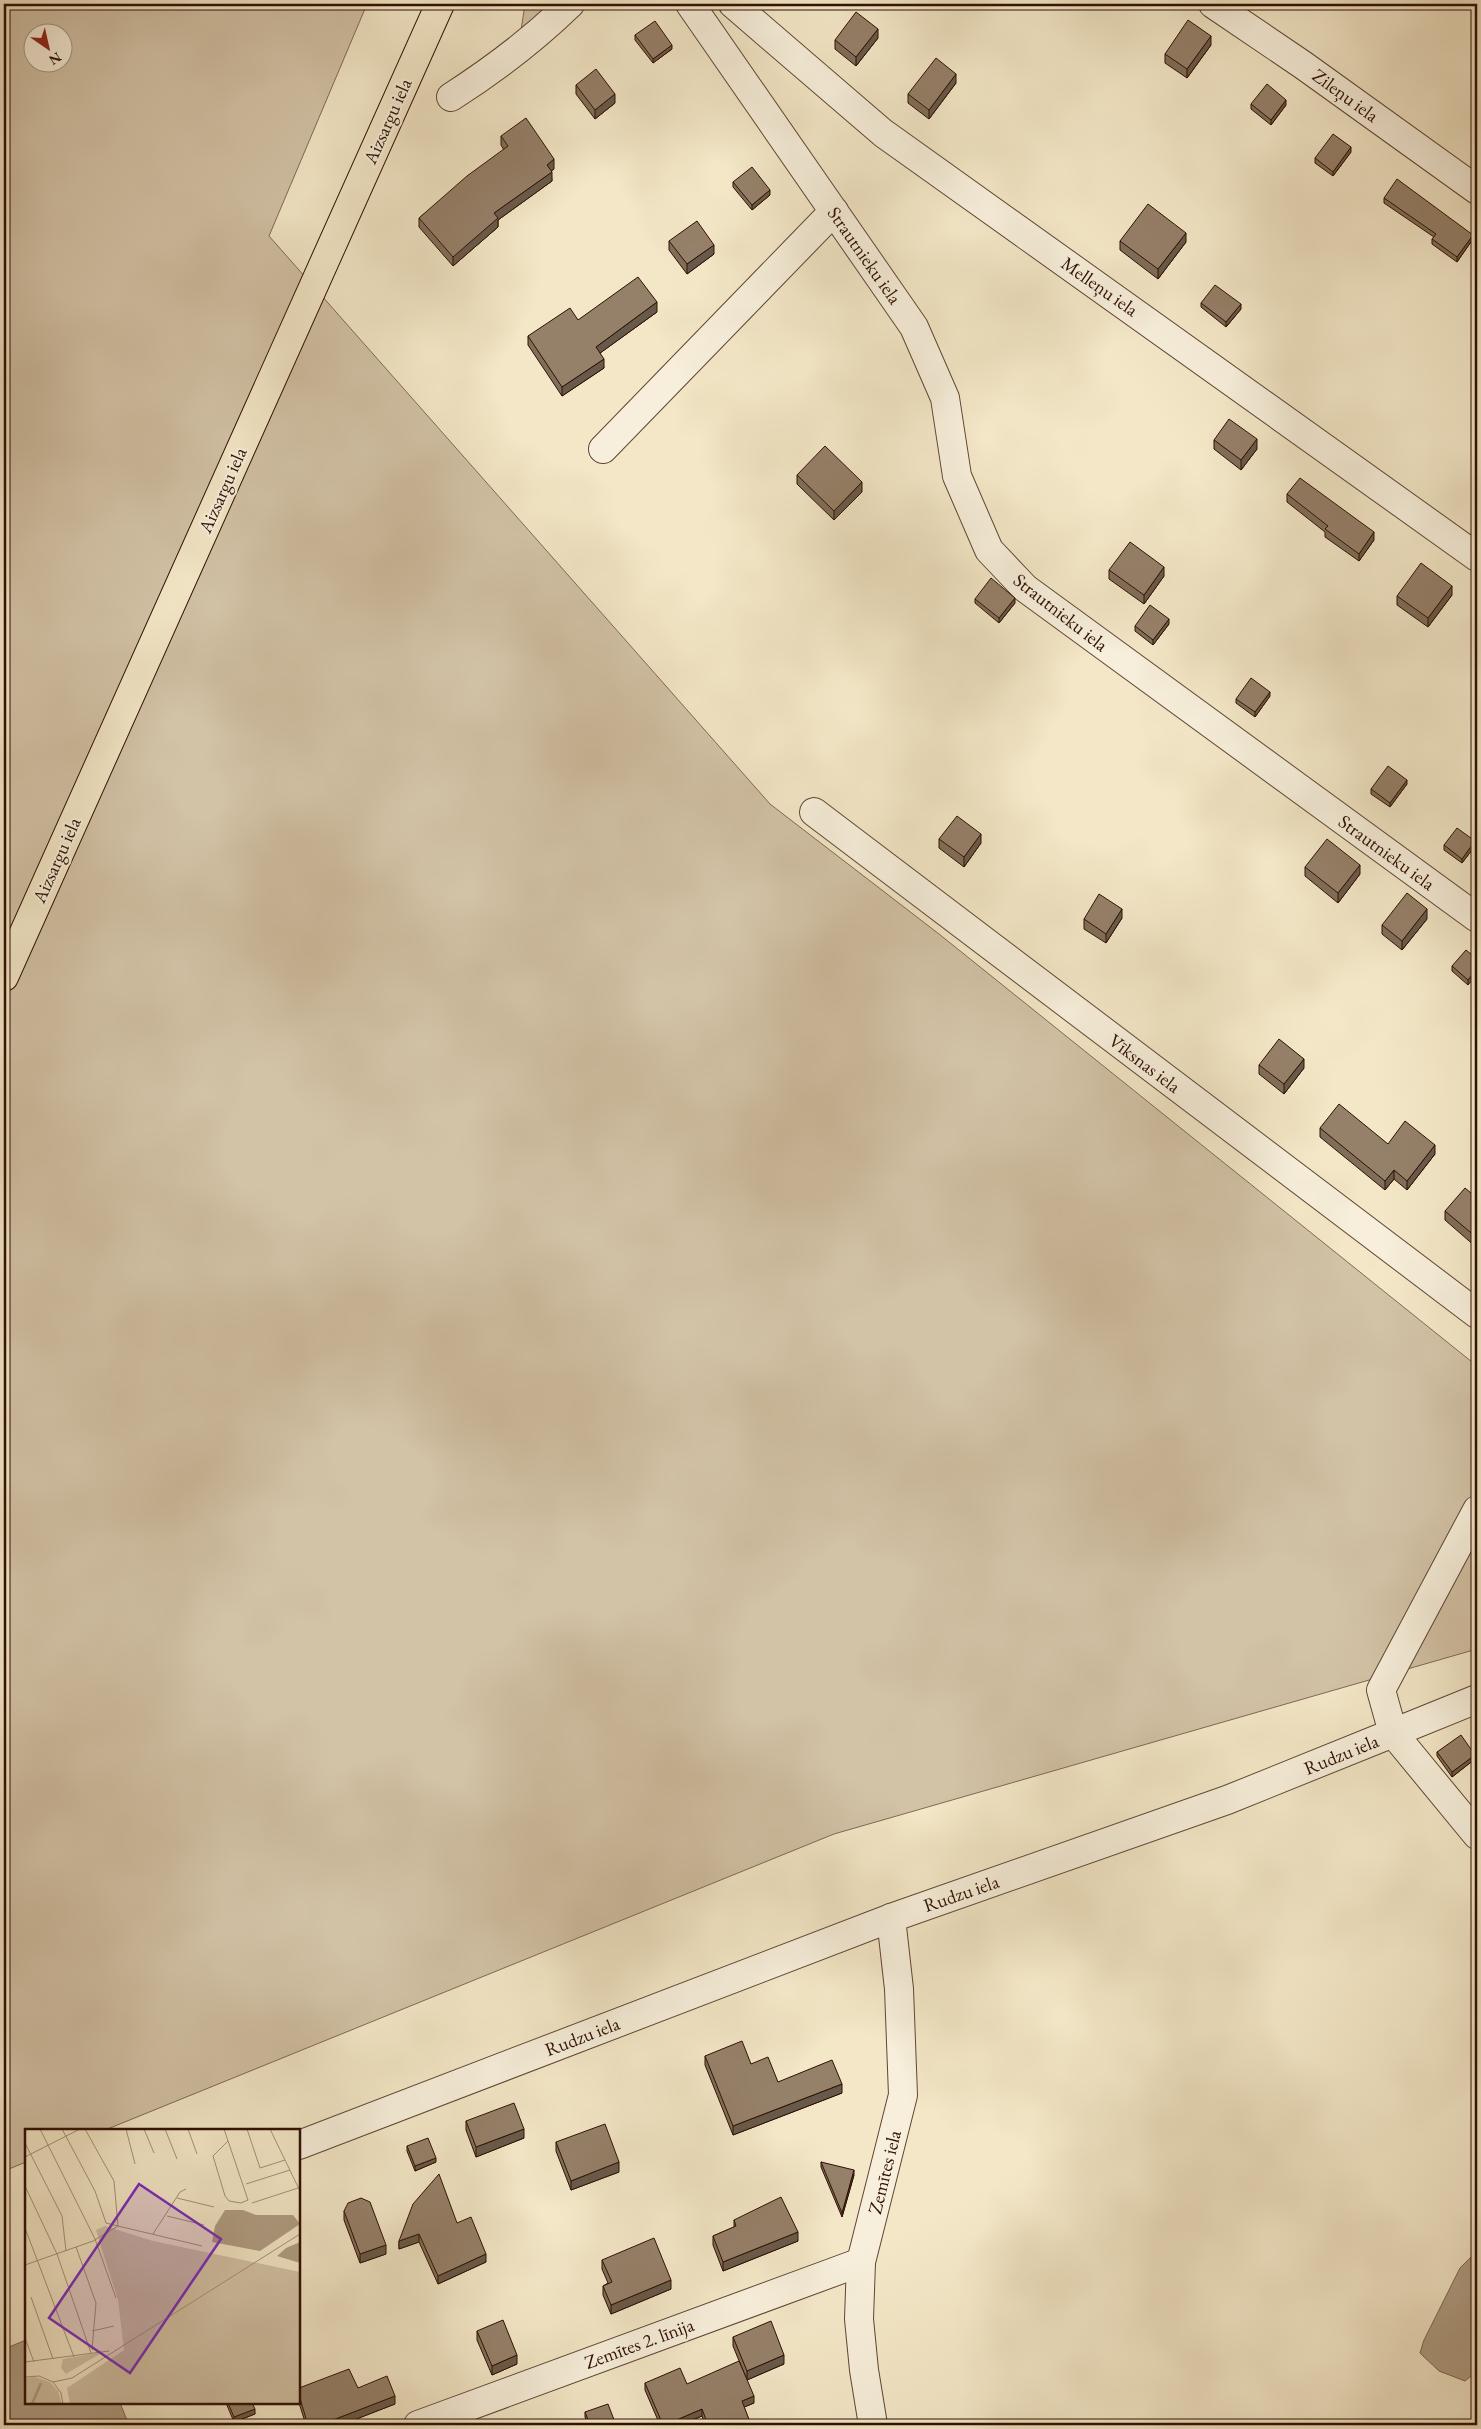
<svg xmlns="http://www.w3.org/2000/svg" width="1481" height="2429" viewBox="0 0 1481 2429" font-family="'EB Garamond',serif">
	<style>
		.green { fill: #d2c2a6; stroke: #806954; fill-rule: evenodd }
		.water { fill: #b09e84; stroke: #7c6550 }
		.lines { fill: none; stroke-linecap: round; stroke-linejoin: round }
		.minor-casing { stroke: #604634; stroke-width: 30 }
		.trunk-casing { stroke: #2f1003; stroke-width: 30 }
		.minor { stroke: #f7efdb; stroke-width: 28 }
		.trunk { stroke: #f3e7c7; stroke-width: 28 }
		.wall { fill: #806e5a; stroke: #2f1003 }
		.shaded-wall { fill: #685a4a; stroke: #2f1003 }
		.building { fill: #958069; stroke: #2f1003 }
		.labels { text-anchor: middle; stroke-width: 4.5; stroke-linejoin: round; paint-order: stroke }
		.street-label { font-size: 19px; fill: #2f1003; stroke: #f7efdb }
		.inset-river { fill: none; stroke: #b09e84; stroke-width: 2.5 }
		.inset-road { fill: none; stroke: #a59179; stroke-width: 1 }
		.view { fill: #7b2cbf; fill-opacity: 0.15; stroke: #7b2cbf; stroke-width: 2.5 }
		.inset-edge { fill: none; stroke: #2f1003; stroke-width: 2.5 }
	</style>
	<rect width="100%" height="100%" fill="#f3e7c7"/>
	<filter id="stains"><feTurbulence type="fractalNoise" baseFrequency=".004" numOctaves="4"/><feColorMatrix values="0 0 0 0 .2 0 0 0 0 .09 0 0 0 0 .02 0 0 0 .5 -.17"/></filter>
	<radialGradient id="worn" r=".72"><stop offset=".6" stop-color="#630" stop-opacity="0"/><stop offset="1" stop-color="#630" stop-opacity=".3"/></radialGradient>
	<!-- green -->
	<g class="green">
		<path d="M 4,4 L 367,4 L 269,236 L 770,804 L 939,934 L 1477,1366 L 1477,1649 L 834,1834 L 105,2130 L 26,2130 L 26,2162 L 4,2171 ZM 32,32 L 62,32 L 62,62 L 32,62 Z"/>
		<path d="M 525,4 L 554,4 L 520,37 Z"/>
	</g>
	<!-- water -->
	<g class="water">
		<path d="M 1477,2251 L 1477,2371 L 1465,2381 L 1439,2371 L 1420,2353 L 1424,2340 L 1460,2268 Z"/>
		<path d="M 26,2340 L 26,2403 L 120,2403 L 129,2425 L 4,2425 L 4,2349 Z"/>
	</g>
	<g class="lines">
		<!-- minor casing -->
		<g class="minor-casing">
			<g id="minor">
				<path d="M 690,4 L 914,327 L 945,398 L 957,476 L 989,550 L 1025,588 L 1477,918"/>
				<path d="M 733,4 L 883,133 L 1477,557"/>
				<path d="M 1213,4 L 1303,65 L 1477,190"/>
				<path d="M 451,97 C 493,70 534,39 570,4"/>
				<path d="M 603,449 L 834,211"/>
				<path d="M 814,812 L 1477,1314"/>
				<path d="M 1477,1699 L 1393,1733 L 1477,1835"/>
				<path d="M 299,2145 L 891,1918 L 1227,1800 L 1393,1733 L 1381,1690 L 1477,1510"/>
				<path d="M 418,2425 L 861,2262"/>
				<path d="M 873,2425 L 864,2370 L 859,2319 L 861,2262 L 903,2095 L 899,1989 L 891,1918"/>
			</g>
		</g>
		<!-- trunk casing -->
		<g class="trunk-casing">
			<path id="trunk" d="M 4,977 L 440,4"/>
		</g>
		<!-- minor -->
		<use href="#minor" class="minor"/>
		<!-- trunk -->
		<use href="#trunk" class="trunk"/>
	</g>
	<!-- wall -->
	<g class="wall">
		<path d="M 635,35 L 672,49 L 653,63 L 635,40 Z"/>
		<path d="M 878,38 L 856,66 L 835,49 L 835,40 Z"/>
		<path d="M 1211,45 L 1187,78 L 1165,63 L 1165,54 Z"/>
		<path d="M 956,83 L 929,119 L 908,103 L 908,94 Z"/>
		<path d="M 576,85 L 615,103 L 595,119 L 576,94 Z"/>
		<path d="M 1251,104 L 1286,105 L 1271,125 L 1251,109 Z"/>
		<path d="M 501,136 L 554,169 L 551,171 L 552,181 L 498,220 L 498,227 L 453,266 L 419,227 L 419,218 L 504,150 L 501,145 Z"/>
		<path d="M 1351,152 L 1333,176 L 1315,163 L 1315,158 Z"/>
		<path d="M 733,182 L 770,195 L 752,210 L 733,187 Z"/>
		<path d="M 1384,198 L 1473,239 L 1457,262 L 1432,244 L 1432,239 L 1434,237 L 1384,203 Z"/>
		<path d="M 669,241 L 714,254 L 687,274 L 669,250 Z"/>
		<path d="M 1120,241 L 1186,242 L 1158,279 L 1120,250 Z"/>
		<path d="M 1201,303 L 1241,309 L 1226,327 L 1201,307 Z"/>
		<path d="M 657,312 L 600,353 L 604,368 L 562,396 L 528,345 L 528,336 L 578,320 Z"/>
		<path d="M 1214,440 L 1257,449 L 1241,470 L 1214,449 Z"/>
		<path d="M 797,475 L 862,492 L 834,520 L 797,484 Z"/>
		<path d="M 1287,494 L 1374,540 L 1359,561 L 1325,537 L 1325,532 L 1287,502 Z"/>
		<path d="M 1109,570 L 1164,576 L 1144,604 L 1109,579 Z"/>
		<path d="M 1452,595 L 1428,627 L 1397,605 L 1397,596 Z"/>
		<path d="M 975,599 L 1015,603 L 999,623 L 975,603 Z"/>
		<path d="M 1169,624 L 1153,645 L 1135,631 L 1135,626 Z"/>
		<path d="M 1477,633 L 1477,650 L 1472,646 L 1472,641 Z"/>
		<path d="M 1270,696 L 1255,717 L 1236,703 L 1236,699 Z"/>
		<path d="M 1407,784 L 1390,807 L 1371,794 L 1371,789 Z"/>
		<path d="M 939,839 L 981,843 L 964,867 L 939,848 Z"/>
		<path d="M 1444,845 L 1475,846 L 1462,863 L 1444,850 Z"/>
		<path d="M 1305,867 L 1360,874 L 1338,903 L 1305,876 Z"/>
		<path d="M 1122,918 L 1106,943 L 1084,929 L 1084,919 Z"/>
		<path d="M 1427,919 L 1402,950 L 1382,934 L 1382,925 Z"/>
		<path d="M 1477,959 L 1468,985 L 1452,971 L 1452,966 Z"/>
		<path d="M 1259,1065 L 1304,1068 L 1284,1094 L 1259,1074 Z"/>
		<path d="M 1320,1128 L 1388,1144 L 1435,1154 L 1407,1190 L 1394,1179 L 1385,1190 L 1320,1137 Z"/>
		<path d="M 1477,1198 L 1477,1245 L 1476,1247 L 1445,1220 L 1445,1211 Z"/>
		<path d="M 1437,1752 L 1475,1759 L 1452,1777 L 1437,1756 Z"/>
		<path d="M 705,2056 L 751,2064 L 778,2082 L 842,2093 L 733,2135 L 705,2065 Z"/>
		<path d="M 466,2121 L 524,2138 L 476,2157 L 466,2130 Z"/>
		<path d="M 556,2142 L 619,2172 L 571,2190 L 556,2151 Z"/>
		<path d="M 407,2146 L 436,2162 L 415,2171 L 407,2151 Z"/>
		<path d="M 821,2162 L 854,2175 L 842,2217 L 821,2167 Z"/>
		<path d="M 344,2211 L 386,2254 L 360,2263 L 344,2220 Z"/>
		<path d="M 734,2220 L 798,2241 L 723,2271 L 713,2245 L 713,2236 L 734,2227 Z"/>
		<path d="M 457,2223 L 486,2262 L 438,2284 L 419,2242 L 399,2249 L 399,2241 Z"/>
		<path d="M 602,2260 L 671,2289 L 611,2314 L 603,2295 L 603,2286 L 608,2283 L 602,2269 Z"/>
		<path d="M 477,2331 L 517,2364 L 492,2375 L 477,2340 Z"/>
		<path d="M 733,2337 L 784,2364 L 747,2380 L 733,2346 Z"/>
		<path d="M 645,2383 L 687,2384 L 754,2403 L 744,2407 L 751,2425 L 705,2425 L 702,2416 L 680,2425 L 660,2425 L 645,2390 Z"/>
		<path d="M 299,2388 L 358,2388 L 395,2404 L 341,2425 L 306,2425 L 299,2403 Z"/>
		<path d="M 226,2403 L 252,2403 L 255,2414 L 234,2422 Z"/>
		<path d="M 585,2412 L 616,2425 L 588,2425 L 585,2417 Z"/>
	</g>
	<!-- shaded-wall -->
	<g class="shaded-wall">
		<path d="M 878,29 L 878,38 L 856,66 L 856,57 Z"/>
		<path d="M 1211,36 L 1211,45 L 1187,78 L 1187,69 Z"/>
		<path d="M 672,45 L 672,49 L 653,63 L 653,59 Z"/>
		<path d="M 956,74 L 956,83 L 929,119 L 929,110 Z"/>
		<path d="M 615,94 L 615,103 L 595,119 L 595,110 Z"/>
		<path d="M 1286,100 L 1286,105 L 1271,125 L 1271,120 Z"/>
		<path d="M 1351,147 L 1351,152 L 1333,176 L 1333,172 Z"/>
		<path d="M 554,159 L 554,169 L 547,174 L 547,165 Z"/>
		<path d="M 552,172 L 552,181 L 498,220 L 498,227 L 453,266 L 453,257 L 494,213 Z"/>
		<path d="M 770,190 L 770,195 L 752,210 L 752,205 Z"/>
		<path d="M 1186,233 L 1186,242 L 1158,279 L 1158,269 Z"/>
		<path d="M 1473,235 L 1473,239 L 1457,262 L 1457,257 Z"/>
		<path d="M 714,245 L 714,254 L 687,274 L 687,264 Z"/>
		<path d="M 657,302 L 657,312 L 596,356 L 596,347 Z"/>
		<path d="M 1241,304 L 1241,309 L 1226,327 L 1226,322 Z"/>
		<path d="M 604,359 L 604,368 L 562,396 L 562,387 Z"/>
		<path d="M 1257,439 L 1257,449 L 1241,470 L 1241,460 Z"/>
		<path d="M 862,482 L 862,492 L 834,520 L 834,511 Z"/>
		<path d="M 1374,532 L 1374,540 L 1359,561 L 1359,554 Z"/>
		<path d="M 1164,567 L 1164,576 L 1144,604 L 1144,595 Z"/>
		<path d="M 1452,586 L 1452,595 L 1428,627 L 1428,618 Z"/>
		<path d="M 1015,598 L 1015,603 L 999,623 L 999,618 Z"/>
		<path d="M 1169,619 L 1169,624 L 1153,645 L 1153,640 Z"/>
		<path d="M 1270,692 L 1270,696 L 1255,717 L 1255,712 Z"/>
		<path d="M 1407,780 L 1407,784 L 1390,807 L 1390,803 Z"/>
		<path d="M 981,834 L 981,843 L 964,867 L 964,857 Z"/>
		<path d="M 1475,841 L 1475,846 L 1462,863 L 1462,859 Z"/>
		<path d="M 1360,865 L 1360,874 L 1338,903 L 1338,893 Z"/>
		<path d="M 1122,909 L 1122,918 L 1106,943 L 1106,934 Z"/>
		<path d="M 1427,909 L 1427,919 L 1402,950 L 1402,941 Z"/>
		<path d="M 1477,969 L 1477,974 L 1468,985 L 1468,980 Z"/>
		<path d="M 1304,1059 L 1304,1068 L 1284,1094 L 1284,1084 Z"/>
		<path d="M 1435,1145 L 1435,1154 L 1407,1190 L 1407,1181 Z"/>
		<path d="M 1394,1170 L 1394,1179 L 1385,1190 L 1385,1181 Z"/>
		<path d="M 1477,1236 L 1477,1245 L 1476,1247 L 1476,1237 Z"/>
		<path d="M 1475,1755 L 1475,1759 L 1452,1777 L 1452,1772 Z"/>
		<path d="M 842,2084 L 842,2093 L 733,2135 L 733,2126 Z"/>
		<path d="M 524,2129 L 524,2138 L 476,2157 L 476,2147 Z"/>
		<path d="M 436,2158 L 436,2162 L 415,2171 L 415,2166 Z"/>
		<path d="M 619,2162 L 619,2172 L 571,2190 L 571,2181 Z"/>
		<path d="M 854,2170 L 854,2175 L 842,2217 L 842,2213 Z"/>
		<path d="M 798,2232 L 798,2241 L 723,2271 L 723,2262 Z"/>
		<path d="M 419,2234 L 419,2242 L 399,2249 L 399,2241 Z"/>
		<path d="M 386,2245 L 386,2254 L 360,2263 L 360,2254 Z"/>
		<path d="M 486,2254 L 486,2262 L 438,2284 L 438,2276 Z"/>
		<path d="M 671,2280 L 671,2289 L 611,2314 L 611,2305 Z"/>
		<path d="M 517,2355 L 517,2364 L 492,2375 L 492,2366 Z"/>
		<path d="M 784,2355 L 784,2364 L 747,2380 L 747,2371 Z"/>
		<path d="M 395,2396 L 395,2404 L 341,2425 L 320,2425 Z"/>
		<path d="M 754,2396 L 754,2403 L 742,2408 L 742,2401 Z"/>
		<path d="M 255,2409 L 255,2414 L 234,2422 L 234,2417 Z"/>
		<path d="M 702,2409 L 702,2416 L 680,2425 L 665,2425 Z"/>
	</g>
	<!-- building -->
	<g class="building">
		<path d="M 856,12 L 878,29 L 856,57 L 835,40 Z"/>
		<path d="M 1188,20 L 1211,36 L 1187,69 L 1165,54 Z"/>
		<path d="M 655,21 L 672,45 L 653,59 L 635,35 Z"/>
		<path d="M 936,58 L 956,74 L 929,110 L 908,94 Z"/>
		<path d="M 596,69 L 615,94 L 595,110 L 576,85 Z"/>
		<path d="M 1267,84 L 1286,100 L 1271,120 L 1251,104 Z"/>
		<path d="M 526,118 L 554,159 L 547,165 L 552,172 L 494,213 L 498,218 L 453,257 L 419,218 L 467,176 L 508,146 L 501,136 Z"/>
		<path d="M 1333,134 L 1351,147 L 1333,172 L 1315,158 Z"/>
		<path d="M 752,167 L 770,190 L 752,205 L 733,182 Z"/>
		<path d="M 1397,179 L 1473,235 L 1457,257 L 1432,239 L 1436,234 L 1384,198 Z"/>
		<path d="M 1148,204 L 1186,233 L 1158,269 L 1120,241 Z"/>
		<path d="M 697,221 L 714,245 L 687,264 L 669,241 Z"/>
		<path d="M 638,277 L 657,302 L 596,347 L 604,359 L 562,387 L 528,336 L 570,308 L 578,320 Z"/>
		<path d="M 1215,285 L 1241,304 L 1226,322 L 1201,303 Z"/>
		<path d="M 1229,419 L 1257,439 L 1241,460 L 1214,440 Z"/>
		<path d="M 825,446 L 862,482 L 834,511 L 797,475 Z"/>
		<path d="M 1300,478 L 1374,532 L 1359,554 L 1325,529 L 1328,526 L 1287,494 Z"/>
		<path d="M 1130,542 L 1164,567 L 1144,595 L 1109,570 Z"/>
		<path d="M 1421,563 L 1452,586 L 1428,618 L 1397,596 Z"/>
		<path d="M 991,578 L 1015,598 L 999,618 L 975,599 Z"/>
		<path d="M 1150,605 L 1169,619 L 1153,640 L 1135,626 Z"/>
		<path d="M 1477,633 L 1477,645 L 1472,641 Z"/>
		<path d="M 1251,678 L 1270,692 L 1255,712 L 1236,699 Z"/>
		<path d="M 1388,766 L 1407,780 L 1390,803 L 1371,789 Z"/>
		<path d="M 957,816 L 981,834 L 964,857 L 939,839 Z"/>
		<path d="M 1457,828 L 1475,841 L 1462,859 L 1444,845 Z"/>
		<path d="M 1327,839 L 1360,865 L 1338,893 L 1305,867 Z"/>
		<path d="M 1407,893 L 1427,909 L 1402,941 L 1382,925 Z"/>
		<path d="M 1099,894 L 1122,909 L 1106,934 L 1084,919 Z"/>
		<path d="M 1466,950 L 1477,959 L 1477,969 L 1468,980 L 1452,966 Z"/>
		<path d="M 1279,1039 L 1304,1059 L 1284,1084 L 1259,1065 Z"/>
		<path d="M 1339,1104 L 1388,1144 L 1405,1121 L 1435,1145 L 1407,1181 L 1394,1170 L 1385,1181 L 1320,1128 Z"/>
		<path d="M 1465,1188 L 1477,1198 L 1477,1236 L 1476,1237 L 1445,1211 Z"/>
		<path d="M 1461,1735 L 1475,1755 L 1452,1772 L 1437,1752 Z"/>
		<path d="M 742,2041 L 751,2064 L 768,2057 L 778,2082 L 832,2060 L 842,2084 L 733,2126 L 705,2056 Z"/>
		<path d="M 514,2103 L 524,2129 L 476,2147 L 466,2121 Z"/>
		<path d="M 605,2124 L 619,2162 L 571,2181 L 556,2142 Z"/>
		<path d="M 428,2138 L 436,2158 L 415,2166 L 407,2146 Z"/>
		<path d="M 821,2162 L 854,2170 L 842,2213 Z"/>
		<path d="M 439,2174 L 457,2223 L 471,2217 L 486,2254 L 438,2276 L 419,2234 L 399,2241 L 413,2204 Z"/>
		<path d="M 781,2197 L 798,2232 L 723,2262 L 713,2236 L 736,2226 L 734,2220 Z"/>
		<path d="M 361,2198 L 370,2202 L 386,2245 L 360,2254 L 344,2211 L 348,2203 Z"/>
		<path d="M 654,2238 L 671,2280 L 611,2305 L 603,2286 L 612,2282 L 602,2260 Z"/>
		<path d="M 503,2320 L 517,2355 L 492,2366 L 477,2331 Z"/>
		<path d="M 771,2321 L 784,2355 L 747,2371 L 733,2337 Z"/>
		<path d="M 739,2361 L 754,2396 L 742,2401 L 751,2425 L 708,2425 L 702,2409 L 665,2425 L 663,2425 L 645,2383 L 680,2368 L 687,2384 Z"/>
		<path d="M 349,2369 L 358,2388 L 387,2376 L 395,2396 L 320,2425 L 308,2425 L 299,2395 L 299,2388 Z"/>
		<path d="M 228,2403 L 252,2403 L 255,2409 L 234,2417 Z"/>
		<path d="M 608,2404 L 616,2425 L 590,2425 L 585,2412 Z"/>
	</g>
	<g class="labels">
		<!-- street labels -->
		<g class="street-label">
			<text transform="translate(1346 95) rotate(36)" y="7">Zileņu iela</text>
			<text transform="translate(387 121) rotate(-66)" y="7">Aizsargu iela</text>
			<text transform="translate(865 255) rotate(55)" y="7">Strautnieku iela</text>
			<text transform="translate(1100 286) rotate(35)" y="7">Melleņu iela</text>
			<text transform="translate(222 490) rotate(-66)" y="7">Aizsargu iela</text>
			<text transform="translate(1061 612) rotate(38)" y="7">Strautnieku iela</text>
			<text transform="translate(1387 852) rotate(36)" y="7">Strautnieku iela</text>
			<text transform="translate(56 860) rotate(-66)" y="7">Aizsargu iela</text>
			<text transform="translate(1145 1063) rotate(37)" y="7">Vīksnas iela</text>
			<text transform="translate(1341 1754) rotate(-22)" y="7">Rudzu iela</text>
			<text transform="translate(961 1893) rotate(-19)" y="7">Rudzu iela</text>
			<text transform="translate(582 2036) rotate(-21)" y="7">Rudzu iela</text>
			<text transform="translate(884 2172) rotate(-76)" y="7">Zemītes iela</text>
			<text transform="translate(639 2343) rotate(-20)" y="7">Zemītes 2. līnija</text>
		</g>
	</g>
	<!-- overview -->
	<g transform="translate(25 2129)">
		<rect width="275" height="275" fill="#f3e7c7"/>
		<path d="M 80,97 L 128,112 L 275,143 L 275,275 L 45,275 L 42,259 L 99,221 L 93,171 L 71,101 ZM 78,223 L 41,245 L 36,239 L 38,230 ZM 10,248 L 25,253 L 33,262 L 37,275 L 0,275 L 0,249 Z" fill="#d2c2a6"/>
		<path d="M 200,81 L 218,81 L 231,86 L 268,86 L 275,95 L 235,122 L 187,113 L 190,97 ZM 275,113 L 275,134 L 252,127 L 261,119 Z" fill="#b09e84"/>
		<path class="inset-river" d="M 7,275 L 16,254"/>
		<path class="inset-road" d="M 15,0 L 70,110 L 91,169M 37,0 L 70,62 L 81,94 L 93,97 L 89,52 L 60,0M 101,0 L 110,35M 119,0 L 129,24M 140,0 L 152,30M 163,0 L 172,25M 199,0 L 223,71 L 216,74 L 204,72 L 200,67 L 188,27 L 203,12M 222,0 L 235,39 L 260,31M 245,0 L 275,62M 0,14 L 37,87 L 41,122M 0,28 L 55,0M 221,55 L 265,41M 0,57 L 32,125 L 66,224M 152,69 L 189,78M 227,74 L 273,59M 142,87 L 179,96M 0,99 L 49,228M 128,105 L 155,63 L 161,60M 51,118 L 71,174 L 67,221M 0,136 L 68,112 L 93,97 L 177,117M 6,168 L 28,230M 67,202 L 89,197M 0,209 L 9,233M 0,233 L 84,222M 0,248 L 14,247 L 28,253 L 36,264 L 38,275M 28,253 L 47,249 L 275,105"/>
		<path class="view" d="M 114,55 L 196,110 L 105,244 L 24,189 Z"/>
		<rect width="275" height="275" class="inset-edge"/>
	</g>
	<!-- margin -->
	<rect width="1481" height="2429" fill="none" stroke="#f3e7c7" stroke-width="20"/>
	<rect x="5" y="5" width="1471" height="2419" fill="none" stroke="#2f1003" stroke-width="2.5"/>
	<rect x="10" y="10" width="1461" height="2409" fill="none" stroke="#2f1003"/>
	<!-- north arrow -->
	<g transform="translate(48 48) rotate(146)"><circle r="24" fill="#f7efdb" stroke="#a79685"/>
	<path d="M0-4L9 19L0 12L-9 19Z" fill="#8f2418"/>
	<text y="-8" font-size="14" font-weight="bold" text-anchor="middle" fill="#2f1003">N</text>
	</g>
	<rect width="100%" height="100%" filter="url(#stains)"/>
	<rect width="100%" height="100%" fill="url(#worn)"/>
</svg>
